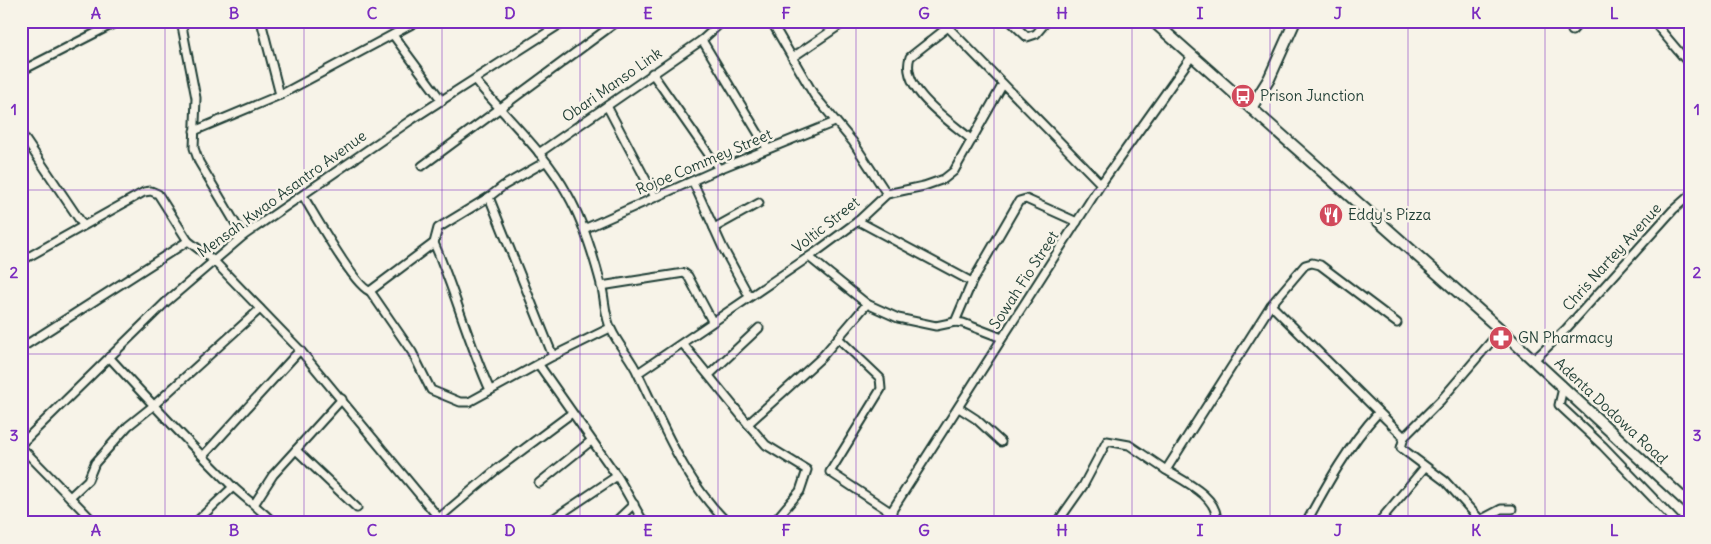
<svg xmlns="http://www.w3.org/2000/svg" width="1711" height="544" viewBox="0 0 1711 544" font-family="Delius,sans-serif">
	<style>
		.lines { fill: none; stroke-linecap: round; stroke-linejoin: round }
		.street-casing { stroke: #1f3d34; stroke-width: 11 }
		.secondary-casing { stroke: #1f3d34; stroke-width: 14 }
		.primary-casing { stroke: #1f3d34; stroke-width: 14 }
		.street { stroke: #f7f3e8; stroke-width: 7 }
		.secondary { stroke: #f7f3e8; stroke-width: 10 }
		.primary { stroke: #f7f3e8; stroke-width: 10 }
		.grid { fill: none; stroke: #7b2cbf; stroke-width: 1; stroke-opacity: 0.55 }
		.labels { text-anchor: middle; stroke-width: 5; stroke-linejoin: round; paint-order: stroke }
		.street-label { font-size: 15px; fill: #1f3d34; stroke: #f7f3e8 }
		.poi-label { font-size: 15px; fill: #1f3d34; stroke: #f7f3e8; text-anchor: start }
		.neatline { fill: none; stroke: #7b2cbf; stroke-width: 2 }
		.grid-label { font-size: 16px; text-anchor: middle; font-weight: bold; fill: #7b2cbf }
	</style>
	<rect width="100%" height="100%" fill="#f7f3e8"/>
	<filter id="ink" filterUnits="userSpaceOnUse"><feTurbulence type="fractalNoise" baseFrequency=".02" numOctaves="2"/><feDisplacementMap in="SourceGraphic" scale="10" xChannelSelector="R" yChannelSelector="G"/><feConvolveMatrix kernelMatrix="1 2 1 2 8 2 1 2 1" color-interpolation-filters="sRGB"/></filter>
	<g filter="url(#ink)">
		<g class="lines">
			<!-- street casing -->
			<g class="street-casing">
				<g id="street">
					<path d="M 181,21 L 196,98 L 194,148 L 199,162 L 243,236"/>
					<path d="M 771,21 L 814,95 L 853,142 L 887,194"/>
					<path d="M 942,21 L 1101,184"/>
					<path d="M 1010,21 L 1027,37 L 1036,34 L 1047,21"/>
					<path d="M 1660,21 L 1658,27 L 1690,65"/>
					<path d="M 948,27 L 910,57 C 899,89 951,122 972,140"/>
					<path d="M 1572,31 L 1581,21"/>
					<path d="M 393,35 L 442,101"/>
					<path d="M 702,40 L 767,148"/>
					<path d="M 793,57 L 846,21"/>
					<path d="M 21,71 L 119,21"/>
					<path d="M 652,73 L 719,169"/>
					<path d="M 475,80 C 506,118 545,152 568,195 C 584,223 594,257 602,288 C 605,301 605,317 611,329 C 618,345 631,358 638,374 C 664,427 685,482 728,523"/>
					<path d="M 280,95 L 418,21"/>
					<path d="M 607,106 L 655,197"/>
					<path d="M 194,131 L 280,95 L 261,21"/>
					<path d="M 21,133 L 83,225"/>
					<path d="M 539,153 L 702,40 L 723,21"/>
					<path d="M 545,162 L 503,186 L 489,197 L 553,356"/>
					<path d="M 422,166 L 618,21"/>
					<path d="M 693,182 L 723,248 L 749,296"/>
					<path d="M 303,196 C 313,212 356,289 370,291 L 434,243 L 438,228 L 489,197"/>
					<path d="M 858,221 L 972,282"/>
					<path d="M 714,228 L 759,203"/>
					<path d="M 584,229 L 719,169 L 835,122"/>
					<path d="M 434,243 C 455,291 468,342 490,390"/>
					<path d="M 21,261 L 144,192 L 151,191 L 158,194 L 188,241 L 213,260 L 300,350 L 443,523"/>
					<path d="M 601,286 L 684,273 L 688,276 L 712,321"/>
					<path d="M 370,291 L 412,352 L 431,390 L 460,402 L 469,402 L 553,356 L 610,328"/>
					<path d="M 867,304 L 898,318 L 936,326 L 955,322 L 963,323 L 1002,338"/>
					<path d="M 1271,305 L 1404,437 L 1441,400 L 1501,330"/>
					<path d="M 955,322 L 972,282 L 1019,201 L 1026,199 L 1077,222"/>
					<path d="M 839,339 L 880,378 L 881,389 L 830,472 L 892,513"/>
					<path d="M 683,344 L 748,424 L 821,358 L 867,304 L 809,257"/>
					<path d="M 21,348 L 188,241"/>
					<path d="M 109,357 C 149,401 189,443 231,485 C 245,498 260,509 274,523"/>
					<path d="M 1534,360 L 1566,329 L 1673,210 L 1690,195"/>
					<path d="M 539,365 L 619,479 L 644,523"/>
					<path d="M 638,373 L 816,252 L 858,221 L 887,194 L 924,186 L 944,179 L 954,171 L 1003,84"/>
					<path d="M 709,375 L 759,328"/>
					<path d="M 1563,388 L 1559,405 L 1603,446 L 1677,523"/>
					<path d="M 959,408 L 976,419 L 1001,442"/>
					<path d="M 748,424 L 766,445 L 807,470 L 800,491 L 773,523"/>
					<path d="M 1404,437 L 1401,448 L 1445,481 L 1483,523"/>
					<path d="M 21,444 L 166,302 L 243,236 L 411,120 L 565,21"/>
					<path d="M 21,447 L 95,523"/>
					<path d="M 296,450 L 357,508"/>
					<path d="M 203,456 L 300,350"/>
					<path d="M 539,483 L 591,441"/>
					<path d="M 70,497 L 88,480 L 95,463 L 128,426 L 153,406 L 260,309"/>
					<path d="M 255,503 L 273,475 L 342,399"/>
					<path d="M 439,518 L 497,469 L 572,413"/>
					<path d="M 1480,520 L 1501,509 L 1512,509"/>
					<path d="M 195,523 L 233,487"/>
					<path d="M 547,523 L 617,476"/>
					<path d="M 614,523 L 634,504"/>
					<path d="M 884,523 L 1101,184 L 1192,56"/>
					<path d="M 1057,523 L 1083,486 L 1107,441 L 1129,445 L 1166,470"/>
					<path d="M 1216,523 C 1221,498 1184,481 1166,470 L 1271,305 L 1305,265 L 1312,263 L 1320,265 L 1397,323"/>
					<path d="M 1306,523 C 1327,484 1348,446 1378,413"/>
					<path d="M 1378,523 L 1425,467"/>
				</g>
			</g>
			<!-- secondary casing -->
			<g class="secondary-casing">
				<path id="secondary" d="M 1251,108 L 1269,79 L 1295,21"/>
			</g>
			<!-- primary casing -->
			<g class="primary-casing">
				<path id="primary" d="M 1153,21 L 1501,330 L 1690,505"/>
			</g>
			<!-- street -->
			<use href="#street" class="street"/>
			<!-- secondary -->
			<use href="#secondary" class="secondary"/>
			<!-- primary -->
			<use href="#primary" class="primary"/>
		</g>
	</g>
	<!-- grid -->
	<path class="grid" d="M 165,21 L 165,523M 304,21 L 304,523M 442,21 L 442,523M 580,21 L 580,523M 718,21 L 718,523M 856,21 L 856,523M 994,21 L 994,523M 1132,21 L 1132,523M 1270,21 L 1270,523M 1408,21 L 1408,523M 1545,21 L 1545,523M 21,190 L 1690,190M 21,354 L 1690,354"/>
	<!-- icons -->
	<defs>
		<g id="bus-disc" transform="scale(1.25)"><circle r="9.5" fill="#d1495b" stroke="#f7f3e8"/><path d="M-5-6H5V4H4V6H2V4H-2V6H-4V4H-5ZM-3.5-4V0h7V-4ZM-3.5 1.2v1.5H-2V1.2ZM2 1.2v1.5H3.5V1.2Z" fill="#fff"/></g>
		<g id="restaurant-disc" transform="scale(1.25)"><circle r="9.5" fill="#d1495b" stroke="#f7f3e8"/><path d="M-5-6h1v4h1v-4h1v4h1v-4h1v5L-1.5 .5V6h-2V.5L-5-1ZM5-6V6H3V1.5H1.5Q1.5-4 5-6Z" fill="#fff"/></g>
		<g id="pharmacy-disc" transform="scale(1.25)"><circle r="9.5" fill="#d1495b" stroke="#f7f3e8"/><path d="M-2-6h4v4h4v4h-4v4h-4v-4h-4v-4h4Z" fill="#fff"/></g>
	</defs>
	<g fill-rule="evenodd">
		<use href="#bus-disc" x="1243" y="96"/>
		<use href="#restaurant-disc" x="1331" y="215"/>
		<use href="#pharmacy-disc" x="1501" y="338"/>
	</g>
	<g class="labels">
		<!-- street labels -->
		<g class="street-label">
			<text transform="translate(612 85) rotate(-35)" y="5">Obari Manso Link</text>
			<text transform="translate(704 162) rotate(-23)" y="5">Rojoe Commey Street</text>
			<text transform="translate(282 194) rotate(-36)" y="5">Mensah Kwao Asantro Avenue</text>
			<text transform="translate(826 225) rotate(-38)" y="5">Voltic Street</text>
			<text transform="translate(1612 257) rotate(-48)" y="5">Chris Nartey Avenue</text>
			<text transform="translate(1024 280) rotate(-57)" y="5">Sowah Fio Street</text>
			<text transform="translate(1611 411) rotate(43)" y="5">Adenta Dodowa Road</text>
		</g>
		<!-- poi labels -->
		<g class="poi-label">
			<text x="1260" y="101">Prison Junction</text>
			<text x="1348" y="220">Eddy's Pizza</text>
			<text x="1518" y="343">GN Pharmacy</text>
		</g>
	</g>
	<!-- margin -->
	<rect width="1711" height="544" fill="none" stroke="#f7f3e8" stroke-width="55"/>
	<rect x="28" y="28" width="1656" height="488" class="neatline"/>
	<g class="grid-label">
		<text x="96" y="19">A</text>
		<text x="234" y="19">B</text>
		<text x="372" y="19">C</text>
		<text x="510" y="19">D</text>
		<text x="648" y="19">E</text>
		<text x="786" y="19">F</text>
		<text x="924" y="19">G</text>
		<text x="1062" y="19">H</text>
		<text x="1200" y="19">I</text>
		<text x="1338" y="19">J</text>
		<text x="1476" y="19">K</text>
		<text x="1614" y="19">L</text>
		<text x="14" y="115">1</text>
		<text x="1697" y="115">1</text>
		<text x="14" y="278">2</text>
		<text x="1697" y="278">2</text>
		<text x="14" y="441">3</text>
		<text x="1697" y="441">3</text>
		<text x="96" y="536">A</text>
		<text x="234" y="536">B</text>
		<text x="372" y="536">C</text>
		<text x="510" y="536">D</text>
		<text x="648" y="536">E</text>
		<text x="786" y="536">F</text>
		<text x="924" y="536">G</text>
		<text x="1062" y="536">H</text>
		<text x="1200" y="536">I</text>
		<text x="1338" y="536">J</text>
		<text x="1476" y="536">K</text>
		<text x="1614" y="536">L</text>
	</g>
</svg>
